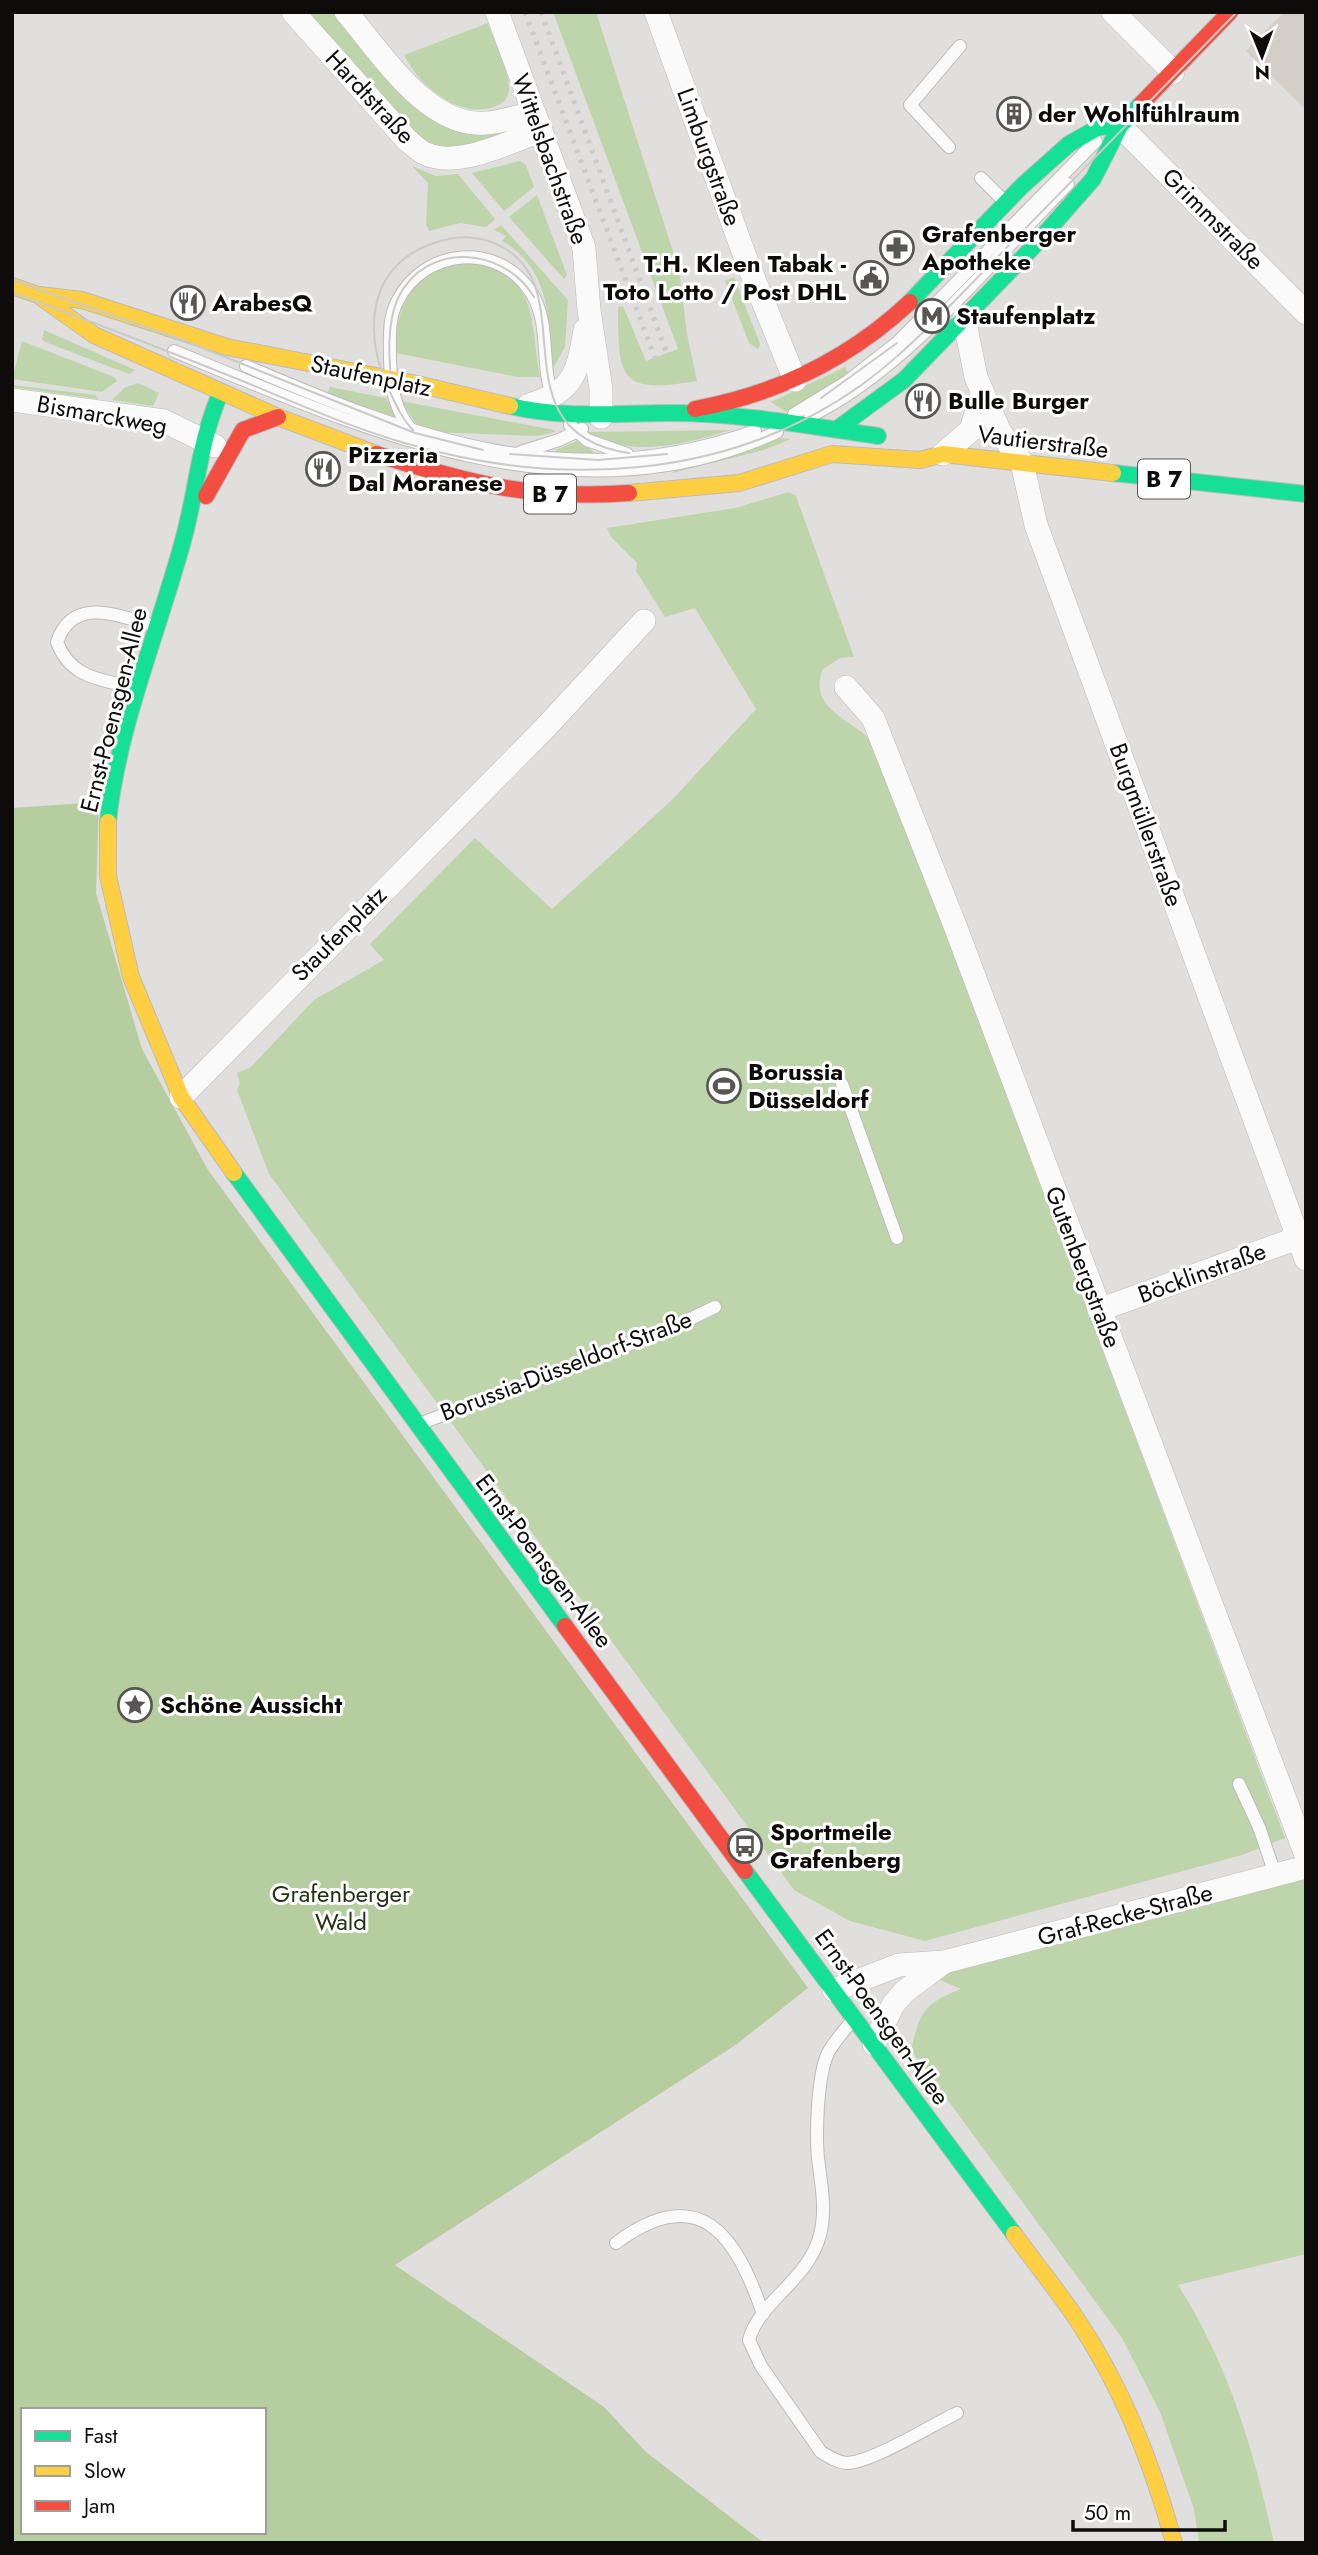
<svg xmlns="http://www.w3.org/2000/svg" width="1318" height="2555" viewBox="0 0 1318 2555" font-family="Jost,sans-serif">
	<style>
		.built { fill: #d4cec9 }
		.green { fill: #bed4aa }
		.forest { fill: #b5cd9f; fill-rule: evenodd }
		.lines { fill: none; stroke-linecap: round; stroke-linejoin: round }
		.lane-casing { stroke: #bdbbba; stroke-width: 14 }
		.street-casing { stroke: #bdbbba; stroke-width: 24 }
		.fast-casing { stroke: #bdbbba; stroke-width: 18 }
		.slow-casing { stroke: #bdbbba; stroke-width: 18 }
		.jam-casing { stroke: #bdbbba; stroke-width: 18 }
		.lane { stroke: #fafafa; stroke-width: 12 }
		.street { stroke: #fafafa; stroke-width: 23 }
		.fast { stroke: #16e098; stroke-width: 16 }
		.slow { stroke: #ffcf43; stroke-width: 16 }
		.jam { stroke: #f24e42; stroke-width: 16 }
		.tram { stroke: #cacac9; stroke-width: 2 }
		.rail { stroke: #cacac9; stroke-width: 5; stroke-dasharray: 3.5 7; stroke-linecap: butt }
		.labels { text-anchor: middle; stroke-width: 6; stroke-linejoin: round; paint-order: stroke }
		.shield { fill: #fff; stroke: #565554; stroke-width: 2 }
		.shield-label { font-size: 23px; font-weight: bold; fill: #0d0c0b }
		.street-label { font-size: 24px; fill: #0d0c0b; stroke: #fff }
		.poi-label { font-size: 24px; font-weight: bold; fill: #0d0c0b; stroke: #fff; text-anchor: start }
		.park-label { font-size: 24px; fill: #213311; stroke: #fff }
	</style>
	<rect width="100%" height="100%" fill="#e1dfdd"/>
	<!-- built -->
	<path class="built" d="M 1284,12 L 1306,12 L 1306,110 L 1246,51 Z"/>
	<!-- green -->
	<g class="green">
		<path d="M 299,12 L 340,12 L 415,97 L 505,130 L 505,137 L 469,149 L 427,149 Z"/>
		<path d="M 553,12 L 596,12 L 679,270 L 687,334 L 697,381 C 620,394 618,380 618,307 L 623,306 L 646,361 L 678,349 Z"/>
		<path d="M 488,23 C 494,42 510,70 509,90 C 508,98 504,103 496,106 C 461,121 419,86 404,55 Z"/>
		<path d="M 520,161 L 526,165 L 534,187 L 504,211 L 472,173 Z"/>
		<path d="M 412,166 L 436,176 L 458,174 L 495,219 L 486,227 L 460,223 L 429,231 L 426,224 L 428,183 Z"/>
		<path d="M 537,195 L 567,275 L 564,279 L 509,217 Z"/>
		<path d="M 501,225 L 568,300 L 565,347 L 552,370 C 549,320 551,269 502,241 L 506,236 L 494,230 Z"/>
		<path d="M 471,263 C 540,274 530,324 540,377 L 518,377 L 396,353 C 395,301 415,266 471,263 Z"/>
		<path d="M 734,277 L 760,344 L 758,349 L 749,343 L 725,281 Z"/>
		<path d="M 44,330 L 135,370 L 129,374 L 45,342 L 42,339 Z"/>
		<path d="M 22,341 L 114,377 L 117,381 L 102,392 L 12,379 Z"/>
		<path d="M 845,367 L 848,373 L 786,412 L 771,402 Z"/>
		<path d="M 138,383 L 159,393 L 153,406 L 112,400 L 124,388 Z"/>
		<path d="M 13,385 L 96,395 L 98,399 L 12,387 Z"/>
		<path d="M 330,387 L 386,398 L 397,420 L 327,393 Z"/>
		<path d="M 401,401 L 554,430 L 555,432 L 538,436 L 431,432 L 416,424 Z"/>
		<path d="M 731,430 C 685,444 632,459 588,432 Z"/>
		<path d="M 776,438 L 791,439 L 764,450 L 672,473 L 679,467 L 730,455 Z"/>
		<path d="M 579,440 L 595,453 L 556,452 L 556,450 Z"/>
		<path d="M 789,492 L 796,496 L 854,657 L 840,658 L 823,669 C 806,710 855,720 877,746 L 1285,1838 L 1242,1855 L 925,1941 L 850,1921 L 794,1890 L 269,1174 L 237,1090 L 240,1083 L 237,1073 L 250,1068 L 314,1000 L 384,960 L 370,944 L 475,838 L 552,909 L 672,800 L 756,709 L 695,608 L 665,617 L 636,571 L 637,563 L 611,537 L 607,528 L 735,508 Z"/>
		<path d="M 1306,1879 L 1306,2254 L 1178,2285 C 1229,2365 1254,2451 1274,2543 L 1199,2543 L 1194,2509 L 1160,2412 L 1122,2338 L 911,2050 C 920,2012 923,2004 961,1989 L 929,1975 L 1056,1945 Z"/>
	</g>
	<!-- forest -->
	<path class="forest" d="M 99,802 L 96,893 L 142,1049 L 208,1170 L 808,1988 L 737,2044 L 395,2265 L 604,2407 L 646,2452 L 764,2543 L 12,2543 L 12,808 ZM 23,2410 L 264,2410 L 264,2532 L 23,2532 Z"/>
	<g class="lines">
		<!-- lane casing -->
		<g class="lane-casing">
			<g id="lane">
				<path d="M 949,147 L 910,105 L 960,46"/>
				<path d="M 981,178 L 1005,202"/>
				<path d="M 174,351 C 365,430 572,525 777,432"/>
				<path d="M 246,366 C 417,439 569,497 755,431"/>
				<path d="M 794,414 L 848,381 L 898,342 L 1096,141"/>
				<path d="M 810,416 C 907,369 992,260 1068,184"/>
				<path d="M 570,425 L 587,440 L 627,454"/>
				<path d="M 411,430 C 394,409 391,386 390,360 C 390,341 388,319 397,302 C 423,248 499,240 532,294 C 551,325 540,365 553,398"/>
				<path d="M 521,452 L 559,440 L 582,429"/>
				<path d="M 138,689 C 103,679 71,680 57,642 C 73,595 118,616 155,626"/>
				<path d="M 842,1084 L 897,1238"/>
				<path d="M 419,1424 L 665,1331 L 715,1307"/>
				<path d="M 1239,1784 L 1259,1827 L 1275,1874"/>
				<path d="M 854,2018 C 846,2029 834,2041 828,2053 C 817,2076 815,2140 819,2166 C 822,2189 826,2211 820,2235 C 808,2281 759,2301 749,2340 L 761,2366 L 821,2452 C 829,2457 837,2462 846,2463 C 871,2463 932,2425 957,2413"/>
				<path d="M 616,2243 C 699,2181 736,2234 763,2314"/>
			</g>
		</g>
		<!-- street casing -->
		<g class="street-casing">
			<g id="street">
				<path d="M 293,12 L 407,140 C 412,144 418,150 424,153 C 458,170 509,141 541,131"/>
				<path d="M 346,12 C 380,51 428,129 486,123 C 502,122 518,116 534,113"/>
				<path d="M 497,12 L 584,248 L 589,310 L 601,389 L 601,417"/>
				<path d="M 656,12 L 747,262 L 795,380"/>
				<path d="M 1113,12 L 1173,72"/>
				<path d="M 1120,126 L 1306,313"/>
				<path d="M 964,318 L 976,377 L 1000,432 L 1022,463 L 1036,525 L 1306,1259"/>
				<path d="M 12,400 L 164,421 L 215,446"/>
				<path d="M 529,405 C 574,392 578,372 585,330"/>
				<path d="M 943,454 L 971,430 L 982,394"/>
				<path d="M 846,687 L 873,718 L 954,923 L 1306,1855"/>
				<path d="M 181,1097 L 545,728 L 644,621"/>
				<path d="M 1099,1310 L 1306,1235"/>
				<path d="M 834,1990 L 899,1965 L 944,1962 L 1306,1867"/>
				<path d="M 874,2044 L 893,2005 L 904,1992 L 944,1962"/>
			</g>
		</g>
		<!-- fast casing -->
		<g class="fast-casing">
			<g id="fast">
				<path d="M 910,302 L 1022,186 L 1069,144 L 1099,127 L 1120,126"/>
				<path d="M 510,406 C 564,419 616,413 670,413 C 740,413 810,426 878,436"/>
				<path d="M 837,429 L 904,380 L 1034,246 L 1093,179 L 1120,126 L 1142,103"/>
				<path d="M 1113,473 L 1306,494"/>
				<path d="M 108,822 C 118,725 159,631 184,537 C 197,489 200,438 221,392"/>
				<path d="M 234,1173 L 565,1626"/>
				<path d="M 745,1871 L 1014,2234"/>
			</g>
		</g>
		<!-- slow casing -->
		<g class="slow-casing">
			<g id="slow">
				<path d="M 12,286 L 38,295 L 94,335 L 278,417 L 376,454"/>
				<path d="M 39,295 L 82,300 L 227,347 L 417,384 L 510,406"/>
				<path d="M 629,493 L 739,483 L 832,454 L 920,460 L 943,454 L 1113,473"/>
				<path d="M 108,822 L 108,876 L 131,977 L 181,1097 L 234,1173"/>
				<path d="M 1014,2234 C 1035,2263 1058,2291 1078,2321 C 1123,2389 1153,2465 1174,2543"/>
			</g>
		</g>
		<!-- jam casing -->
		<g class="jam-casing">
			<g id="jam">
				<path d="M 1142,103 L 1230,12"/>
				<path d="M 695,409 C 777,394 849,359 910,302"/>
				<path d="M 376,454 C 468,483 531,500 629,493"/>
				<path d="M 206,496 L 243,430 L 278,417"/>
				<path d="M 565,1626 L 745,1871"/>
			</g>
		</g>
		<!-- lane -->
		<use href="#lane" class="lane"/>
		<!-- street -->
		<use href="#street" class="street"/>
		<!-- fast -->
		<use href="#fast" class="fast"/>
		<!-- slow -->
		<use href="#slow" class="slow"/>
		<!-- jam -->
		<use href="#jam" class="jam"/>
		<!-- tram -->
		<g class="tram">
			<path d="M 12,280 L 180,339 L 415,433 L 483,450"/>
			<path d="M 12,292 C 90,321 168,351 245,382 C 298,404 352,428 408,444 C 561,488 727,480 860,386 C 888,366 912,343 936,320 L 1237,12"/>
			<path d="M 392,389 C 389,360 386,325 398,298 C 426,240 504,247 534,297"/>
			<path d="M 821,398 L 897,343"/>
			<path d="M 413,430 C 403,420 397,407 391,394 C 363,338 364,267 434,243 C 454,236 476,235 496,244 C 589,284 490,432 629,453"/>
			<path d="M 510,454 L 598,460 L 667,454"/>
		</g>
		<!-- rail -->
		<g class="rail">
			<path d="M 525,12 L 655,358"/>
			<path d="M 541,12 L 667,354"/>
		</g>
	</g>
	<!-- icons -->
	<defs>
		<g id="building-ring" transform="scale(1.75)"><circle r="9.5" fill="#fff" stroke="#575654" stroke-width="1.5"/><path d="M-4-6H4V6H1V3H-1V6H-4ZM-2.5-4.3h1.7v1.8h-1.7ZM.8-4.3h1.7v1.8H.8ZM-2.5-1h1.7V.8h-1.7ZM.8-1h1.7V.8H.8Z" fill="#575654"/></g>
		<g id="pharmacy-ring" transform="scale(1.75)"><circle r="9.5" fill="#fff" stroke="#575654" stroke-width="1.5"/><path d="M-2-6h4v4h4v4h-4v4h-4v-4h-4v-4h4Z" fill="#575654"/></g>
		<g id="civic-ring" transform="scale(1.75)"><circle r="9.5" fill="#fff" stroke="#575654" stroke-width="1.5"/><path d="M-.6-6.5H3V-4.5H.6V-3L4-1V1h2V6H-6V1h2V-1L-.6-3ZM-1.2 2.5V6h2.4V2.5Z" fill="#575654"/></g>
		<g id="restaurant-ring" transform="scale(1.75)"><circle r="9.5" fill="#fff" stroke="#575654" stroke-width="1.5"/><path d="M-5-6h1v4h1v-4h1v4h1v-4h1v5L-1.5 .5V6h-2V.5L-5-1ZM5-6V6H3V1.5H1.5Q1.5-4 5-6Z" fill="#575654"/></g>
		<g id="metro-ring" transform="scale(1.75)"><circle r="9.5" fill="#fff" stroke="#575654" stroke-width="1.5"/><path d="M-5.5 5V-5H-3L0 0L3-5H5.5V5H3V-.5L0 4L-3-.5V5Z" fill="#575654"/></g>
		<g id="stadium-ring" transform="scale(1.75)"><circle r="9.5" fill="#fff" stroke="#575654" stroke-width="1.5"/><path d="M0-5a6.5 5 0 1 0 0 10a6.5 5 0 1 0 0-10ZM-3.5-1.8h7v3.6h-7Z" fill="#575654"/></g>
		<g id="sight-ring" transform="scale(1.75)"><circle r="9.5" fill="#fff" stroke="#575654" stroke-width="1.5"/><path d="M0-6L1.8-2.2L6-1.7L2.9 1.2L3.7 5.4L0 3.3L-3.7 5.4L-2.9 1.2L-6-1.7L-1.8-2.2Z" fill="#575654"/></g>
		<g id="bus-ring" transform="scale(1.75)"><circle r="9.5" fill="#fff" stroke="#575654" stroke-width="1.5"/><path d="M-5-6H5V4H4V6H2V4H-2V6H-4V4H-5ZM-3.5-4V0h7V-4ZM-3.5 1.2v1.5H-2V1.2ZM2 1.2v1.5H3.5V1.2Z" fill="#575654"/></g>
	</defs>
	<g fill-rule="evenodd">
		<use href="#building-ring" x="1014" y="114"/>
		<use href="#pharmacy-ring" x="897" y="248"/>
		<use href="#civic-ring" x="871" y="278"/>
		<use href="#restaurant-ring" x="188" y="303"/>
		<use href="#metro-ring" x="932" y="316"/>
		<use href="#restaurant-ring" x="923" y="401"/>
		<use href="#restaurant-ring" x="323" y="469"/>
		<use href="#stadium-ring" x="724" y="1086"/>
		<use href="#sight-ring" x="135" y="1705"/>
		<use href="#bus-ring" x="745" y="1846"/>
	</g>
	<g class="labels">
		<!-- shield labels -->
		<g class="shield">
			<rect x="1138" y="459.5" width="52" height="39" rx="5"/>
			<rect x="524" y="474.5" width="52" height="39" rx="5"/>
		</g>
		<g class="shield-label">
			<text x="1164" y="487">B 7</text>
			<text x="550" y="502">B 7</text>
		</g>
		<!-- street labels -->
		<g class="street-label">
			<text transform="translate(370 97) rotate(47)" y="8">Hardtstraße</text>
			<text transform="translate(709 157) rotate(70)" y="8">Limburgstraße</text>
			<text transform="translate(550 159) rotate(70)" y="8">Wittelsbachstraße</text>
			<text transform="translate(1213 219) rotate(45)" y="8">Grimmstraße</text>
			<text transform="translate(371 376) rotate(12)" y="8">Staufenplatz</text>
			<text transform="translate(102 415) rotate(10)" y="8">Bismarckweg</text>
			<text transform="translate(1043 442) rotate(7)" y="8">Vautierstraße</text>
			<text transform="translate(114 710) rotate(-76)" y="8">Ernst-Poensgen-Allee</text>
			<text transform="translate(1146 825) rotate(70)" y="8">Burgmüllerstraße</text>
			<text transform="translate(339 934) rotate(-45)" y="8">Staufenplatz</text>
			<text transform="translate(1083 1267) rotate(69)" y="8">Gutenbergstraße</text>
			<text transform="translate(1202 1273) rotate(-20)" y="8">Böcklinstraße</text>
			<text transform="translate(566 1366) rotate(-21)" y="8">Borussia-Düsseldorf-Straße</text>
			<text transform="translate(544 1561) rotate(53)" y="8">Ernst-Poensgen-Allee</text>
			<text transform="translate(1125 1915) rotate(-15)" y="8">Graf-Recke-Straße</text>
			<text transform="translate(882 2017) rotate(54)" y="8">Ernst-Poensgen-Allee</text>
		</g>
		<!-- poi labels -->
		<g class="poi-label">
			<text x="1038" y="122">der Wohlfühlraum</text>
			<text x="922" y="242">Grafenberger<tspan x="922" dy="28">Apotheke</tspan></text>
			<text x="846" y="272" text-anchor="end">T.H. Kleen Tabak -<tspan x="846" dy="28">Toto Lotto / Post DHL</tspan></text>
			<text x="212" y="311">ArabesQ</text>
			<text x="956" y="324">Staufenplatz</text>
			<text x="948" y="409">Bulle Burger</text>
			<text x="348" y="463">Pizzeria<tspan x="348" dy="28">Dal Moranese</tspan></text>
			<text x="748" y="1080">Borussia<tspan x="748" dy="28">Düsseldorf</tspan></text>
			<text x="160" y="1713">Schöne Aussicht</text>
			<text x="770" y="1840">Sportmeile<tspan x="770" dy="28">Grafenberg</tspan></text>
		</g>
		<!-- park labels -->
		<g class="park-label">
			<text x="341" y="1902">Grafenberger<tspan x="341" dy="28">Wald</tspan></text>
		</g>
	</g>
	<!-- border -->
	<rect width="1318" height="2555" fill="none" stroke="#0d0c0b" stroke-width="28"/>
	<!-- legend -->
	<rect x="21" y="2408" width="245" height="126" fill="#ffffff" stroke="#9e9e9d" stroke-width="2"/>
	<rect x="35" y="2431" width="35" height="10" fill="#16e098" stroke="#9e9e9d" stroke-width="2"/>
	<text x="84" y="2443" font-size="21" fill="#0d0c0b">Fast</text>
	<rect x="35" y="2466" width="35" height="10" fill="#ffcf43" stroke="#9e9e9d" stroke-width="2"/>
	<text x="84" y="2478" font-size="21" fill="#0d0c0b">Slow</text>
	<rect x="35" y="2501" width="35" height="10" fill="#f24e42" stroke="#9e9e9d" stroke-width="2"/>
	<text x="84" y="2513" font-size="21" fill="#0d0c0b">Jam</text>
	<!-- north arrow -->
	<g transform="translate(1262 56) rotate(179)" stroke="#ffffff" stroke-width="5" paint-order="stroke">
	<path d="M0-5L12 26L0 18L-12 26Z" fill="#0d0c0b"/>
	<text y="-10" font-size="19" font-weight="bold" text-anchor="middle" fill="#0d0c0b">N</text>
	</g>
	<!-- scale -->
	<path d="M1073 2520v10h152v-10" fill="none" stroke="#0d0c0b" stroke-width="3.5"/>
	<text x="1084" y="2520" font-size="21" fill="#0d0c0b" stroke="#ffffff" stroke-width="5" paint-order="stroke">50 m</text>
</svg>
